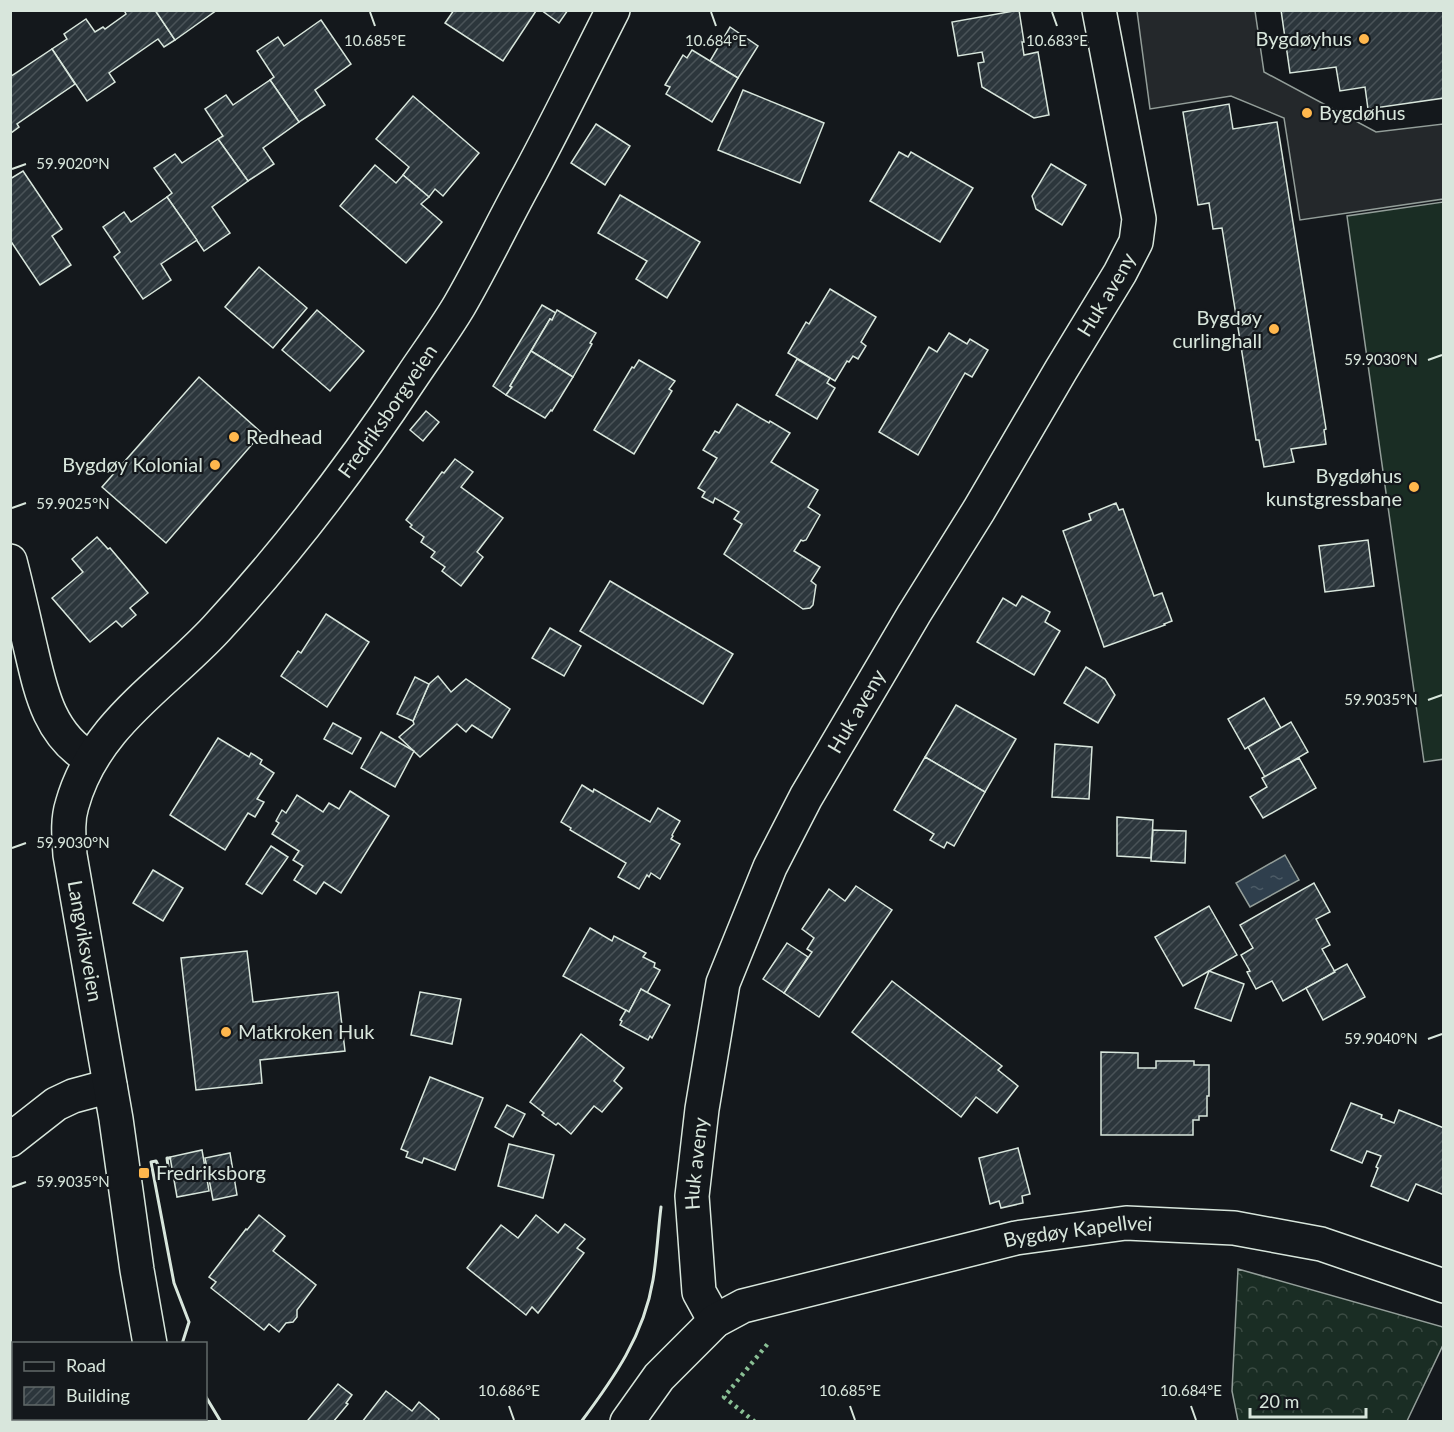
<svg xmlns="http://www.w3.org/2000/svg" width="1454" height="1432" viewBox="0 0 1454 1432" font-family="Lato,sans-serif">
	<style>
		.forest { fill: url(#forest-crowns); stroke: #939e99; stroke-width: 1.5 }
		.garden { fill: #1a2d24; stroke: #939e99; stroke-width: 1.5 }
		.parking { fill: #24282b; stroke: #939e99; stroke-width: 1.5 }
		.water { fill: url(#water-ripples); stroke: #939e99; stroke-width: 1.5 }
		.building { fill: url(#building-hatch); stroke: #d8e6dc; stroke-width: 1.5 }
		.lines { fill: none; stroke-linecap: round; stroke-linejoin: round }
		.minor-casing { stroke: #d8e6dc; stroke-width: 36 }
		.minor { stroke: #14181c; stroke-width: 33 }
		.hedge { stroke: #8ac095; stroke-width: 4.5; stroke-dasharray: 3 4.5; stroke-linecap: butt }
		.wall { stroke: #d8e6dc; stroke-width: 3 }
		.ticks { fill: none; stroke: #d8e6dc; stroke-width: 2 }
		.poi-dot { fill: #ffb74d; stroke: #14181c; stroke-width: 2 }
		.labels { text-anchor: middle; stroke-width: 4.5; stroke-linejoin: round; paint-order: stroke }
		.poi-label { font-size: 20px; fill: #d8e6dc; stroke: #14181c; text-anchor: end }
		.street-label { font-size: 20px; fill: #d8e6dc; stroke: #14181c }
		.ticks-label { font-size: 15px; text-anchor: middle; fill: #d8e6dc; stroke: #14181c; stroke-width: 4.5; stroke-linejoin: round; paint-order: stroke }
	</style>
	<defs>
		<pattern id="forest-crowns" width="20" height="18" patternUnits="userSpaceOnUse" patternTransform="scale(1.5)"><rect width="20" height="18" fill="#1a2d24"/><path d="M2 6a3 3 0 1 1 6 0M12 15a3 3 0 1 1 6 0" fill="none" stroke="#3b4b43"/></pattern>
		<pattern id="water-ripples" width="26" height="14" patternUnits="userSpaceOnUse" patternTransform="scale(1.5)"><rect width="26" height="14" fill="#2f3f4d"/><path d="M2 4q2-2 4 0t4 0M15 11q2-2 4 0t4 0" fill="none" stroke="#4c5b66"/></pattern>
		<pattern id="building-hatch" width="6" height="6" patternUnits="userSpaceOnUse" patternTransform="scale(1.5)"><rect width="6" height="6" fill="#2c363c"/><path d="M-1 1l2-2M0 6l6-6M5 7l2-2" fill="none" stroke="#4a5358"/></pattern>
	</defs>
	<rect width="100%" height="100%" fill="#14181c"/>
	<!-- forest -->
	<path class="forest" d="M 1238,1269 L 1443,1327 L 1443,1345 L 1407,1421 L 1238,1421 L 1232,1391 Z"/>
	<!-- garden -->
	<path class="garden" d="M 1443,202 L 1444,759 L 1424,762 L 1347,216 Z"/>
	<!-- parking -->
	<path class="parking" d="M 1137,11 L 1255,11 L 1264,72 L 1376,132 L 1443,124 L 1443,199 L 1300,220 L 1284,118 L 1231,96 L 1150,109 Z"/>
	<!-- water -->
	<path class="water" d="M 1285,855 L 1299,880 L 1250,907 L 1236,883 Z"/>
	<!-- building -->
	<g class="building">
		<path d="M 124,10 L 155,10 L 175,40 L 164,47 L 158,39 L 109,73 L 115,82 L 87,101 L 52,49 L 67,39 L 64,34 L 86,19 L 95,32 L 103,27 L 105,29 L 126,14 Z"/>
		<path d="M 155,10 L 217,10 L 175,40 Z"/>
		<path d="M 454,10 L 536,10 L 536,11 L 503,61 L 445,23 Z"/>
		<path d="M 541,10 L 568,10 L 559,23 Z"/>
		<path d="M 1019,10 L 1024,42 L 1022,42 L 1024,55 L 1038,52 L 1049,115 L 1034,118 L 982,87 L 978,63 L 984,62 L 982,52 L 958,56 L 952,22 Z"/>
		<path d="M 1281,10 L 1444,10 L 1444,98 L 1368,109 L 1365,87 L 1340,91 L 1336,67 L 1290,73 Z"/>
		<path d="M 321,20 L 351,64 L 315,90 L 325,105 L 299,122 L 270,80 L 274,77 L 257,51 L 278,37 L 284,46 Z"/>
		<path d="M 730,27 L 758,46 L 738,78 L 710,61 Z"/>
		<path d="M 52,49 L 75,84 L 17,124 L 19,127 L 11,133 L 10,77 Z"/>
		<path d="M 692,50 L 738,78 L 712,122 L 666,94 L 670,87 L 665,85 L 683,55 L 687,58 Z"/>
		<path d="M 270,80 L 299,122 L 263,148 L 274,164 L 248,181 L 218,139 L 223,136 L 205,109 L 226,95 L 233,105 Z"/>
		<path d="M 743,90 L 824,123 L 800,183 L 718,150 Z"/>
		<path d="M 413,96 L 479,153 L 443,196 L 435,189 L 429,197 L 403,175 L 409,167 L 376,139 Z"/>
		<path d="M 1229,104 L 1233,129 L 1277,122 L 1326,429 L 1324,430 L 1326,444 L 1291,449 L 1294,462 L 1264,467 L 1259,440 L 1256,440 L 1222,228 L 1213,229 L 1209,203 L 1198,205 L 1183,112 Z"/>
		<path d="M 596,124 L 630,146 L 605,185 L 571,163 Z"/>
		<path d="M 218,139 L 248,181 L 212,207 L 230,233 L 204,251 L 167,197 L 172,193 L 154,168 L 175,154 L 182,163 Z"/>
		<path d="M 899,152 L 908,157 L 911,152 L 973,188 L 940,242 L 870,201 Z"/>
		<path d="M 1051,164 L 1086,185 L 1062,225 L 1036,209 L 1032,196 Z"/>
		<path d="M 375,165 L 396,183 L 403,175 L 429,197 L 421,204 L 442,222 L 406,263 L 340,206 Z"/>
		<path d="M 23,171 L 62,229 L 52,236 L 71,265 L 40,285 L 10,240 L 10,179 Z"/>
		<path d="M 620,195 L 700,242 L 667,298 L 636,279 L 647,261 L 598,233 Z"/>
		<path d="M 167,197 L 197,240 L 161,264 L 171,280 L 143,299 L 114,257 L 120,252 L 103,227 L 124,212 L 131,222 Z"/>
		<path d="M 259,267 L 307,308 L 273,348 L 225,307 Z"/>
		<path d="M 830,289 L 876,317 L 861,342 L 866,346 L 858,359 L 853,356 L 849,362 L 847,361 L 835,381 L 788,353 L 806,322 L 809,324 Z"/>
		<path d="M 542,305 L 556,313 L 552,320 L 550,319 L 510,386 L 512,387 L 506,395 L 493,386 Z"/>
		<path d="M 317,310 L 364,351 L 330,391 L 282,350 Z"/>
		<path d="M 557,310 L 596,333 L 590,343 L 592,344 L 573,377 L 531,351 L 550,319 L 552,320 Z"/>
		<path d="M 949,333 L 967,344 L 970,339 L 988,350 L 972,377 L 965,373 L 918,455 L 879,432 L 929,347 L 937,352 Z"/>
		<path d="M 531,351 L 573,377 L 552,411 L 551,410 L 545,418 L 506,395 L 512,387 L 510,386 Z"/>
		<path d="M 797,359 L 830,378 L 827,383 L 835,388 L 817,419 L 776,395 Z"/>
		<path d="M 639,360 L 675,381 L 669,389 L 672,391 L 634,454 L 594,430 L 632,367 L 634,368 Z"/>
		<path d="M 199,377 L 262,433 L 166,543 L 102,487 Z"/>
		<path d="M 737,404 L 769,423 L 770,421 L 790,433 L 771,462 L 818,490 L 808,507 L 820,515 L 806,540 L 803,541 L 801,540 L 794,551 L 820,567 L 811,581 L 816,585 L 813,605 L 810,608 L 803,609 L 724,554 L 742,524 L 734,519 L 739,512 L 715,498 L 713,503 L 702,497 L 705,492 L 698,488 L 717,458 L 703,450 L 715,431 L 719,433 Z"/>
		<path d="M 426,411 L 439,422 L 423,441 L 410,430 Z"/>
		<path d="M 455,459 L 473,472 L 461,487 L 503,518 L 477,552 L 483,557 L 461,586 L 442,571 L 445,567 L 431,557 L 435,552 L 421,542 L 424,537 L 410,527 L 412,525 L 406,520 L 442,472 L 444,473 Z"/>
		<path d="M 1116,503 L 1119,510 L 1123,509 L 1154,596 L 1162,593 L 1172,621 L 1164,624 L 1165,625 L 1104,647 L 1063,531 L 1091,520 L 1089,514 Z"/>
		<path d="M 97,537 L 108,549 L 110,548 L 148,593 L 130,608 L 136,615 L 122,627 L 116,621 L 90,642 L 52,598 L 83,572 L 72,559 Z"/>
		<path d="M 1368,540 L 1374,586 L 1325,592 L 1319,546 Z"/>
		<path d="M 610,581 L 733,654 L 703,704 L 580,631 Z"/>
		<path d="M 1022,596 L 1050,612 L 1045,622 L 1060,631 L 1034,675 L 977,642 L 1003,598 L 1016,606 Z"/>
		<path d="M 326,614 L 369,642 L 327,707 L 281,676 L 298,651 L 301,653 Z"/>
		<path d="M 550,628 L 581,646 L 564,676 L 532,658 Z"/>
		<path d="M 1086,667 L 1105,679 L 1115,695 L 1098,723 L 1064,703 Z"/>
		<path d="M 438,676 L 451,692 L 466,679 L 510,709 L 492,738 L 472,725 L 466,732 L 457,724 L 420,757 L 399,737 L 414,724 L 413,721 L 429,684 Z"/>
		<path d="M 415,677 L 429,684 L 413,721 L 397,714 Z"/>
		<path d="M 1264,698 L 1281,728 L 1245,749 L 1228,719 Z"/>
		<path d="M 956,705 L 1016,739 L 985,792 L 925,757 Z"/>
		<path d="M 1291,722 L 1308,752 L 1265,777 L 1248,747 Z"/>
		<path d="M 333,723 L 361,738 L 352,754 L 324,739 Z"/>
		<path d="M 381,732 L 414,751 L 395,787 L 361,768 Z"/>
		<path d="M 218,738 L 249,757 L 251,753 L 262,760 L 260,764 L 274,773 L 257,799 L 264,802 L 255,817 L 248,813 L 225,850 L 170,815 Z"/>
		<path d="M 1055,744 L 1092,747 L 1089,799 L 1052,797 Z"/>
		<path d="M 925,757 L 985,792 L 954,846 L 947,842 L 944,848 L 930,840 L 934,834 L 894,810 Z"/>
		<path d="M 1299,758 L 1316,788 L 1263,818 L 1250,797 L 1267,787 L 1262,778 Z"/>
		<path d="M 582,785 L 593,792 L 594,789 L 650,822 L 658,808 L 680,821 L 672,835 L 673,836 L 671,839 L 680,844 L 660,879 L 651,873 L 649,877 L 647,875 L 639,889 L 618,877 L 626,863 L 570,830 L 571,828 L 561,822 Z"/>
		<path d="M 350,791 L 389,816 L 341,893 L 324,882 L 316,894 L 294,880 L 303,866 L 293,860 L 299,851 L 272,834 L 279,823 L 276,821 L 282,810 L 286,813 L 297,795 L 323,812 L 329,803 L 339,809 Z"/>
		<path d="M 1117,817 L 1153,820 L 1151,858 L 1117,856 Z"/>
		<path d="M 1153,830 L 1186,831 L 1185,863 L 1151,861 Z"/>
		<path d="M 271,846 L 288,857 L 262,894 L 246,884 Z"/>
		<path d="M 153,870 L 183,888 L 163,921 L 133,903 Z"/>
		<path d="M 1314,883 L 1330,912 L 1316,919 L 1330,945 L 1322,949 L 1335,972 L 1283,1001 L 1272,981 L 1256,989 L 1247,972 L 1250,971 L 1241,955 L 1253,948 L 1240,925 Z"/>
		<path d="M 856,886 L 892,910 L 819,1017 L 784,993 L 812,952 L 807,949 L 814,938 L 802,929 L 829,889 L 845,901 Z"/>
		<path d="M 1209,906 L 1237,955 L 1183,986 L 1155,937 Z"/>
		<path d="M 590,928 L 612,941 L 614,936 L 646,953 L 643,957 L 655,963 L 654,967 L 660,970 L 647,993 L 641,989 L 629,1012 L 563,976 Z"/>
		<path d="M 787,943 L 808,957 L 784,993 L 763,979 Z"/>
		<path d="M 247,951 L 253,1002 L 338,992 L 345,1051 L 260,1060 L 262,1083 L 196,1090 L 181,958 Z"/>
		<path d="M 1347,964 L 1365,997 L 1323,1020 L 1306,988 L 1335,972 L 1334,971 Z"/>
		<path d="M 1209,971 L 1244,984 L 1231,1021 L 1195,1008 Z"/>
		<path d="M 892,981 L 1002,1066 L 998,1070 L 1018,1086 L 997,1113 L 976,1097 L 961,1117 L 852,1032 Z"/>
		<path d="M 641,989 L 670,1005 L 652,1038 L 650,1036 L 648,1040 L 620,1025 L 622,1021 L 620,1020 L 626,1010 L 629,1012 Z"/>
		<path d="M 420,992 L 461,999 L 452,1044 L 411,1035 Z"/>
		<path d="M 581,1034 L 624,1068 L 614,1081 L 622,1088 L 602,1112 L 594,1106 L 571,1134 L 558,1123 L 556,1125 L 542,1115 L 544,1113 L 530,1102 Z"/>
		<path d="M 1101,1052 L 1138,1053 L 1138,1068 L 1156,1068 L 1156,1061 L 1194,1061 L 1194,1065 L 1209,1065 L 1209,1096 L 1207,1096 L 1207,1116 L 1199,1116 L 1199,1120 L 1193,1120 L 1193,1135 L 1101,1135 Z"/>
		<path d="M 430,1077 L 483,1098 L 455,1170 L 424,1158 L 422,1163 L 406,1157 L 408,1152 L 401,1149 Z"/>
		<path d="M 1351,1103 L 1382,1115 L 1381,1118 L 1394,1123 L 1399,1110 L 1444,1128 L 1444,1195 L 1416,1184 L 1408,1201 L 1371,1186 L 1378,1168 L 1376,1167 L 1381,1156 L 1367,1151 L 1362,1163 L 1331,1150 Z"/>
		<path d="M 507,1105 L 525,1114 L 513,1137 L 495,1127 Z"/>
		<path d="M 509,1144 L 554,1155 L 543,1198 L 498,1186 Z"/>
		<path d="M 1018,1148 L 1030,1194 L 1022,1196 L 1023,1203 L 1001,1208 L 999,1201 L 990,1204 L 979,1158 Z"/>
		<path d="M 202,1150 L 209,1191 L 177,1197 L 170,1157 Z"/>
		<path d="M 230,1153 L 237,1195 L 213,1200 L 205,1158 Z"/>
		<path d="M 259,1215 L 285,1236 L 273,1251 L 316,1285 L 297,1310 L 297,1317 L 293,1322 L 286,1323 L 279,1332 L 269,1324 L 264,1330 L 211,1288 L 216,1282 L 209,1277 L 246,1229 L 247,1230 Z"/>
		<path d="M 536,1215 L 558,1233 L 565,1224 L 585,1239 L 577,1248 L 584,1253 L 538,1313 L 532,1307 L 526,1315 L 467,1268 L 501,1225 L 518,1238 Z"/>
		<path d="M 338,1384 L 352,1395 L 346,1403 L 348,1404 L 333,1422 L 309,1422 L 308,1420 Z"/>
		<path d="M 386,1391 L 412,1411 L 419,1402 L 439,1419 L 438,1422 L 362,1422 Z"/>
	</g>
	<g class="lines">
		<!-- minor casing -->
		<g class="minor-casing">
			<g id="minor">
				<path d="M 10,561 C 17,588 23,615 29,641 C 40,687 47,734 91,759"/>
				<path d="M 10,1140 L 56,1104 L 73,1096 L 110,1086"/>
				<path id="s1" d="M 715,1321 L 699,1292 L 692,1196 L 702,1109 L 723,983 L 770,867 L 806,797 L 914,614 L 979,510 L 1061,370 L 1120,273 L 1136,242 L 1139,219 L 1099,10"/>
				<path id="s2" d="M 150,1344 L 137,1270 L 116,1119 L 70,855 C 69,838 67,821 72,805 C 94,725 163,686 216,629 C 288,551 352,467 411,378 C 427,354 444,331 459,306 C 484,263 505,218 529,175 C 558,121 585,65 613,10"/>
				<path d="M 183,1418 L 185,1422"/>
				<path id="s3" d="M 627,1422 L 659,1377 L 715,1321 L 743,1306 L 1016,1238 L 1126,1223 L 1234,1228 L 1321,1244 L 1444,1286"/>
			</g>
		</g>
		<!-- minor -->
		<use href="#minor" class="minor"/>
		<!-- hedge -->
		<path class="hedge" d="M 755,1422 L 724,1397 L 770,1341"/>
		<!-- wall -->
		<g class="wall">
			<path d="M 170,1158 L 167,1158 L 168,1166 L 159,1167 L 156,1161 L 151,1162 L 174,1283 L 189,1322 L 182,1344"/>
			<path d="M 206,1397 L 221,1422"/>
			<path d="M 581,1422 C 614,1378 644,1335 653,1280 C 657,1256 658,1231 661,1207"/>
		</g>
	</g>
	<!-- ticks -->
	<path class="ticks" d="M 370,12 L 375,26M 711,12 L 716,26M 1052,12 L 1057,26M 12,169 L 26,164M 1428,360 L 1442,355M 12,508 L 26,503M 1428,700 L 1442,695M 12,848 L 26,843M 1428,1039 L 1442,1034M 12,1187 L 26,1182M 509,1406 L 514,1420M 850,1406 L 855,1420M 1191,1406 L 1196,1420"/>
	<!-- markers -->
	<g class="poi-dot">
		<circle cx="1364" cy="39" r="6"/>
		<circle cx="1307" cy="113" r="6"/>
		<circle cx="1274" cy="329" r="6"/>
		<circle cx="234" cy="437" r="6"/>
		<circle cx="215" cy="465" r="6"/>
		<circle cx="1414" cy="487" r="6"/>
		<circle cx="226" cy="1032" r="6"/>
		<rect x="138" y="1167" width="12" height="12" rx="3"/>
	</g>
	<g class="labels">
		<!-- poi labels -->
		<g class="poi-label">
			<text x="1352" y="46">Bygdøyhus</text>
			<text x="1319" y="120" text-anchor="start">Bygdøhus</text>
			<text x="1262" y="325">Bygdøy<tspan x="1262" dy="23">curlinghall</tspan></text>
			<text x="246" y="444" text-anchor="start">Redhead</text>
			<text x="203" y="472">Bygdøy Kolonial</text>
			<text x="1402" y="483">Bygdøhus<tspan x="1402" dy="23">kunstgressbane</tspan></text>
			<text x="238" y="1039" text-anchor="start">Matkroken Huk</text>
			<text x="156" y="1180" text-anchor="start">Fredriksborg</text>
		</g>
		<!-- street labels -->
		<g class="street-label">
			<text dy="7" stroke="none"><textPath href="#s1" startOffset="1134">Huk aveny</textPath></text>
			<text dy="7" stroke="none"><textPath href="#s2" startOffset="1054">Fredriksborgveien</textPath></text>
			<text dy="7" stroke="none"><textPath href="#s1" startOffset="648">Huk aveny</textPath></text>
			<text transform="translate(85 941) rotate(80)" y="7">Langviksveien</text>
			<text dy="7" stroke="none"><textPath href="#s1" startOffset="162">Huk aveny</textPath></text>
			<text dy="7" stroke="none"><textPath href="#s3" startOffset="510">Bygdøy Kapellvei</textPath></text>
		</g>
	</g>
	<g class="ticks-label">
		<text x="375" y="46">10.685°E</text>
		<text x="716" y="46">10.684°E</text>
		<text x="1057" y="46">10.683°E</text>
		<text x="73" y="169">59.9020°N</text>
		<text x="1381" y="365">59.9030°N</text>
		<text x="73" y="509">59.9025°N</text>
		<text x="1381" y="705">59.9035°N</text>
		<text x="73" y="848">59.9030°N</text>
		<text x="1381" y="1044">59.9040°N</text>
		<text x="73" y="1187">59.9035°N</text>
		<text x="509" y="1396">10.686°E</text>
		<text x="850" y="1396">10.685°E</text>
		<text x="1191" y="1396">10.684°E</text>
	</g>
	<!-- border -->
	<rect width="1454" height="1432" fill="none" stroke="#d8e6dc" stroke-width="24"/>
	<!-- legend -->
	<rect x="12" y="1342" width="195" height="78" fill="#14181c" stroke="#626a69" stroke-width="1.5"/>
	<rect x="24" y="1362" width="30" height="9" fill="#14181c" stroke="#626a69" stroke-width="1.5"/>
	<text x="66" y="1372" font-size="18" fill="#d8e6dc">Road</text>
	<rect x="24" y="1387" width="30" height="18" fill="url(#building-hatch)" stroke="#626a69" stroke-width="1.5"/>
	<text x="66" y="1402" font-size="18" fill="#d8e6dc">Building</text>
	<!-- scale -->
	<path d="M1250 1408v9h116v-9" fill="none" stroke="#d8e6dc" stroke-width="3"/>
	<text x="1259" y="1408" font-size="18" fill="#d8e6dc" stroke="#14181c" stroke-width="4.5" paint-order="stroke">20 m</text>
</svg>
